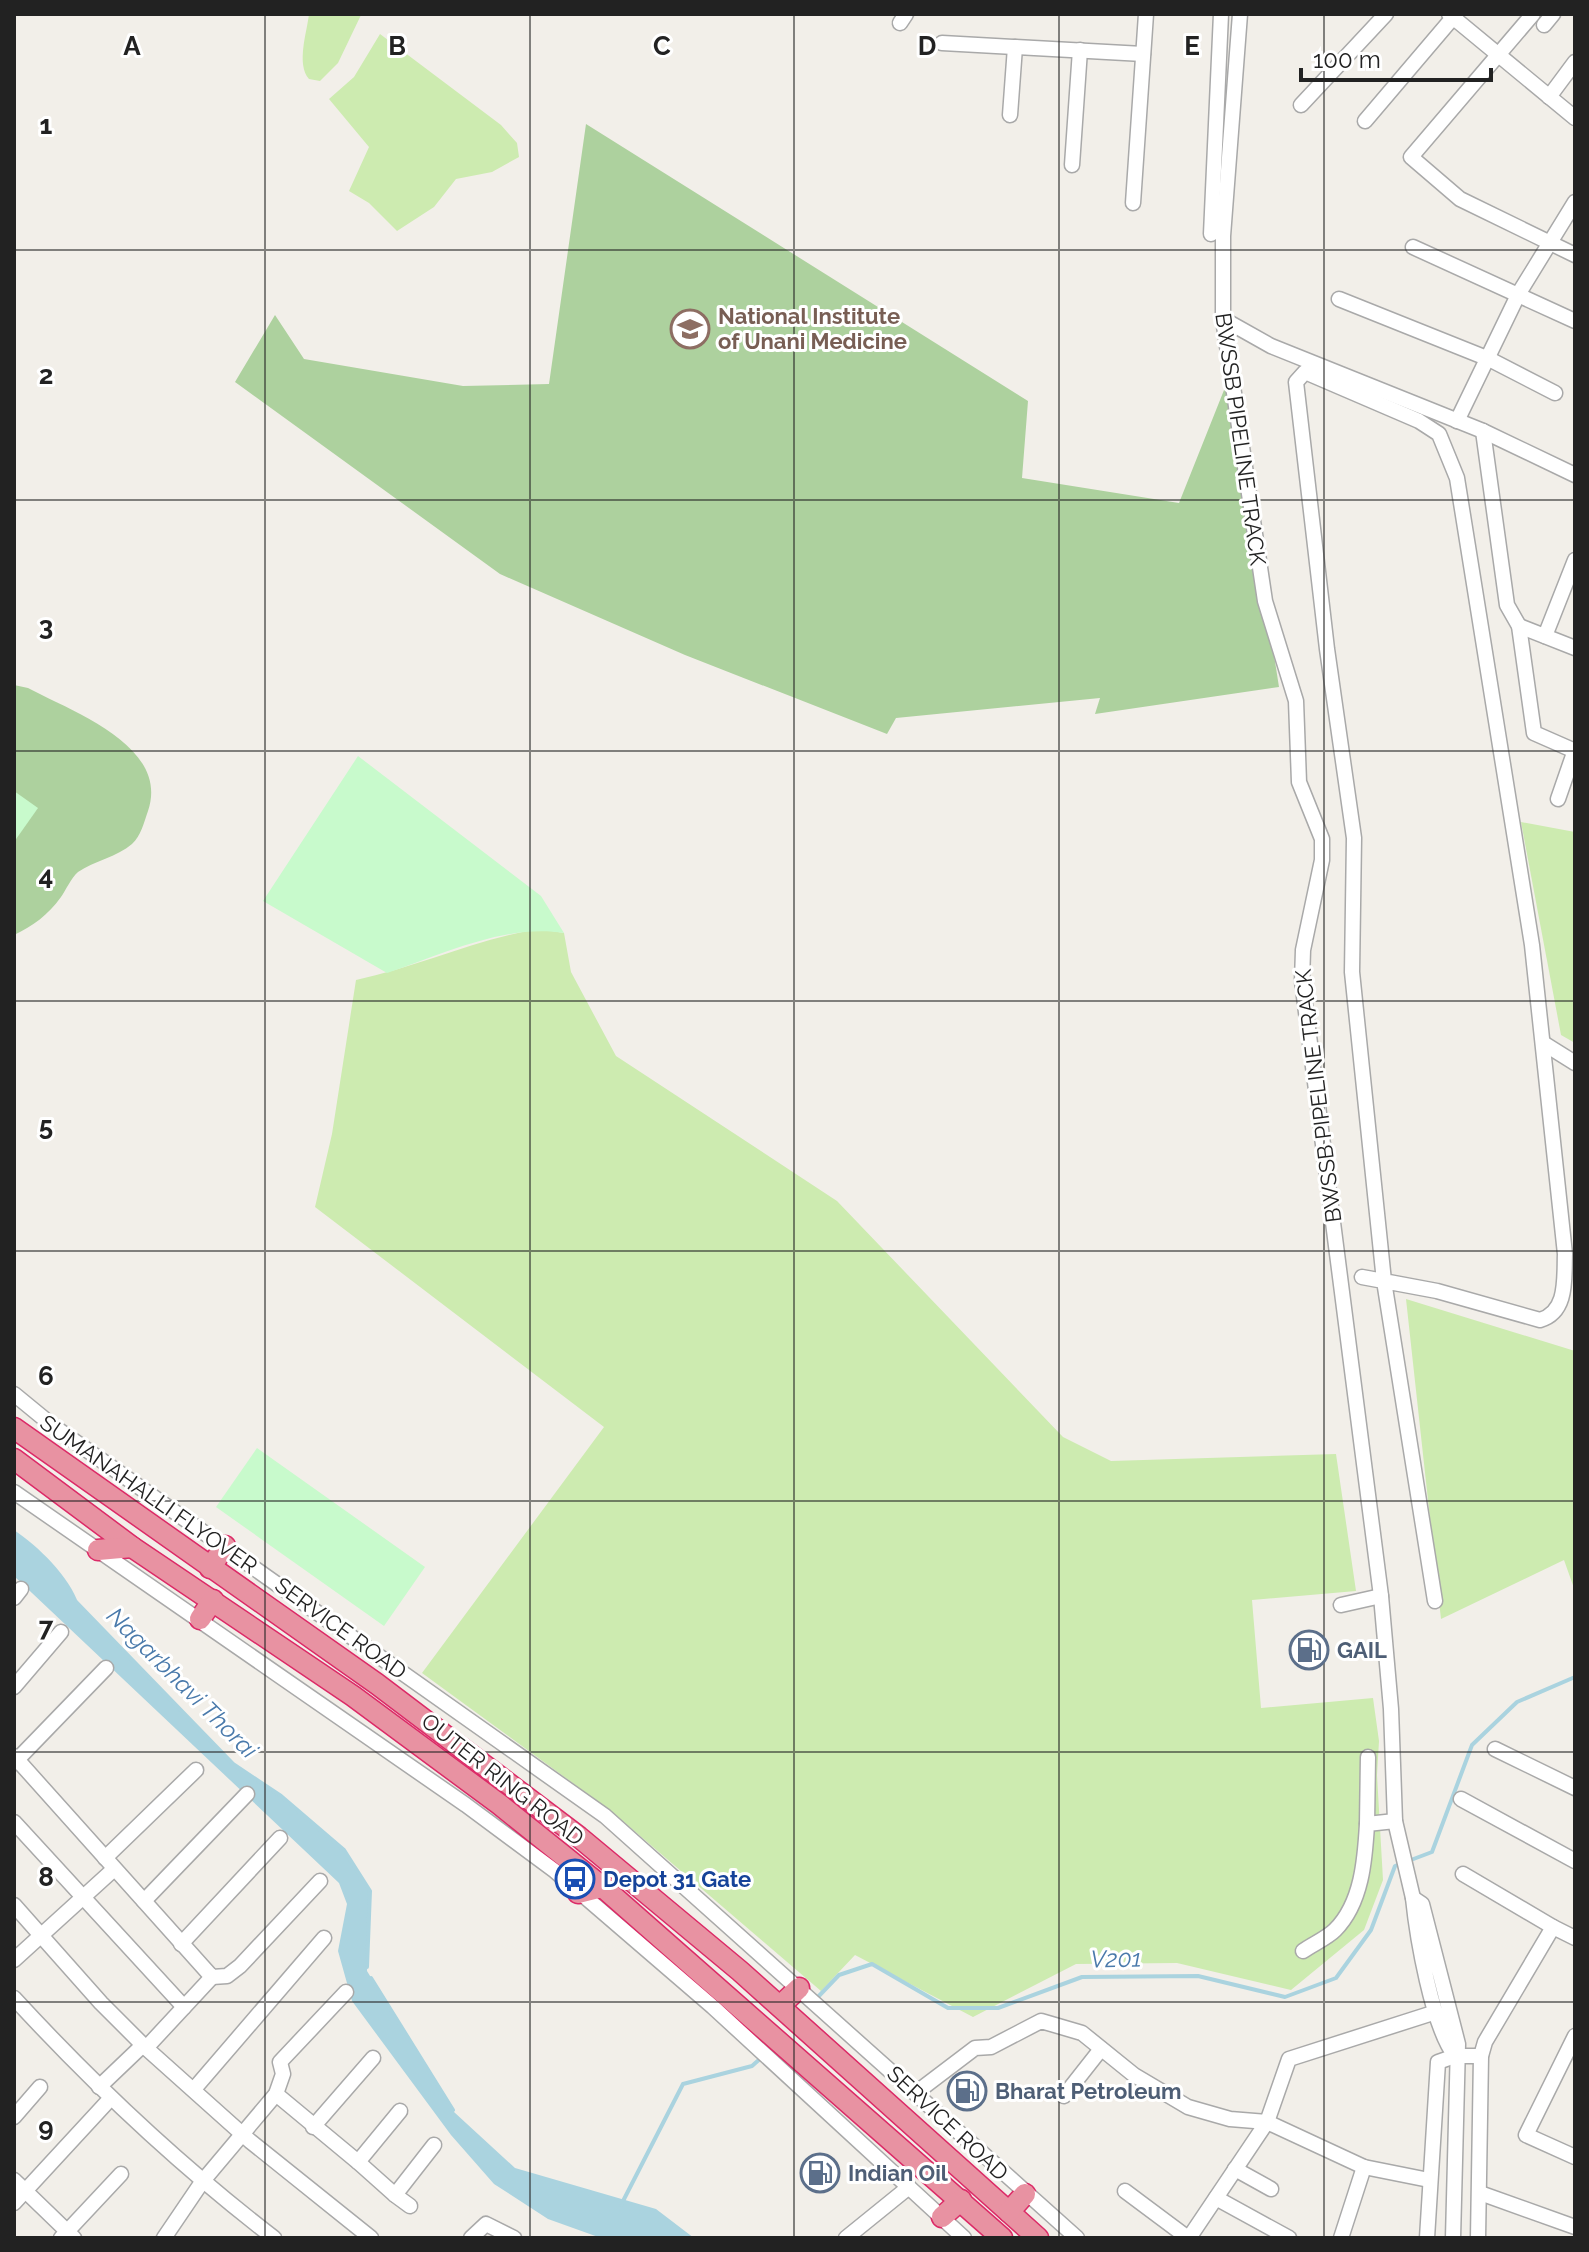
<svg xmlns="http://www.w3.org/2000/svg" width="1589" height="2252" viewBox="0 0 1589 2252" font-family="Raleway,sans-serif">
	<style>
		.grass { fill: #cdebb0 }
		.forest { fill: #add19e }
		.park { fill: #c8facc }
		.water { fill: #aad3df }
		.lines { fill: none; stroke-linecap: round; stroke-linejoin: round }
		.stream { stroke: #aad3df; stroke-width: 4 }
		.minor-casing { stroke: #a9a9a9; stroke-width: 17 }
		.highway-casing { stroke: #dc2a67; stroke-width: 23 }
		.minor { stroke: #fff; stroke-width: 14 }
		.highway { stroke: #e892a2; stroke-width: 20 }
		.grid { fill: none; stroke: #222; stroke-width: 2; stroke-opacity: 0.55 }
		.labels { text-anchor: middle; stroke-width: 6; stroke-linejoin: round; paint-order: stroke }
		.education-label { font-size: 22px; font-weight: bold; fill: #785e54; stroke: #fff; text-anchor: start }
		.street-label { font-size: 22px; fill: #222; stroke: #fff }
		.service-label { font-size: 22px; font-weight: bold; fill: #4e5e75; stroke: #fff; text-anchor: start }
		.transit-label { font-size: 22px; font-weight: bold; fill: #164399; stroke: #fff; text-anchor: start }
		.water-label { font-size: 24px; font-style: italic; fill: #4a7aab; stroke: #fff }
		.grid-label { font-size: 26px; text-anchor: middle; font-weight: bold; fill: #222; stroke: #fff; stroke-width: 6; stroke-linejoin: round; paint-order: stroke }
	</style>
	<rect width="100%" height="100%" fill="#f2efe9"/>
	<!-- grass -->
	<g class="grass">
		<path d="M 309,14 L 361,15 L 338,63 L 320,81 L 309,79 C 296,64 307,32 309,14 Z"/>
		<path d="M 380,34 L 501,125 L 517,143 L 519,157 L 492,172 L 456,179 L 434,207 L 397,231 L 369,203 L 349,191 L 369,147 L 329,99 L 354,77 Z"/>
		<path d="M 1521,822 L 1575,832 L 1575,1043 L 1561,1035 Z"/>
		<path d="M 539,929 L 564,933 L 571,972 L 616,1056 L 837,1201 L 1063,1437 L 1111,1461 L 1336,1454 L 1356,1591 L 1252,1600 L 1261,1708 L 1373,1698 L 1379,1741 L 1377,1775 L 1383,1880 L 1364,1930 L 1291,1990 L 1177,1963 L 1076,1964 L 973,2017 L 855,1955 L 821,1991 L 611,1811 L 422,1673 L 604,1427 L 315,1207 L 332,1134 L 356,980 C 418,967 476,939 539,929 Z"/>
		<path d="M 1406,1299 L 1575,1351 L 1575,1591 L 1564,1560 L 1441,1619 Z"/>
	</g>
	<!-- forest -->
	<g class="forest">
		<path d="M 586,124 L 1028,401 L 1022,478 L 1179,503 L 1230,375 L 1279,687 L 1095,714 L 1100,698 L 896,718 L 887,734 L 685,655 L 500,574 L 235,382 L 275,315 L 304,359 L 463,386 L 549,384 Z"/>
		<path d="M 14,685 L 28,688 C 73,712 170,746 148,811 C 144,822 141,836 132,844 C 117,857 94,861 78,872 C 71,878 66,890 61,897 C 48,915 33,926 14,935 Z"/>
	</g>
	<!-- park -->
	<g class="park">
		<path d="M 358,756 L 541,896 L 564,933 C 504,924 444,954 387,973 L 263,901 Z"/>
		<path d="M 14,791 L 38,808 L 14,842 Z"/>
		<path d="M 257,1448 L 425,1567 L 384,1626 L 216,1507 Z"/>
	</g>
	<!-- water -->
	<path class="water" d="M 14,1530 C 38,1546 70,1577 79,1605 L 233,1764 L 282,1796 L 344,1850 L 370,1891 L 367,1971 L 454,2112 L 515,2168 L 656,2209 L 694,2238 L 601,2238 L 548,2219 L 494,2184 L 451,2135 L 352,2001 L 338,1951 L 347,1904 L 339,1883 L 14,1576 Z"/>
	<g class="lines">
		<!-- stream -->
		<g class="stream">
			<path d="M 76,1602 L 233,1764 L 281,1796 L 344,1850 L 370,1891 L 367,1967"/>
			<path d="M 371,1978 L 453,2110"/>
			<path d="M 816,1999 L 839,1975 L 872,1964 L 948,2008 L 998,2008 L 1082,1977 L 1198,1976 L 1285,1997 L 1336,1978 L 1371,1930 L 1395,1866 L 1432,1852 L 1472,1745 L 1517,1702 L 1575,1677"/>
			<path d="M 621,2205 L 683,2084 L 752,2066 L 761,2058"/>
		</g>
		<!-- minor casing -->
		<g class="minor-casing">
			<g id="minor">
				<path d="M 1240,14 L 1223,236 L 1223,319 L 1265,601 L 1296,701 L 1299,782 L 1322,839 L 1322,860 L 1303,950 L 1302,981 L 1381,1596 L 1391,1709 L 1395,1821 L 1413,1898"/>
				<path d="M 1449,14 L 1575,118"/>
				<path d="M 1533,14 L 1411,157 L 1460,199 L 1575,255"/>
				<path d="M 900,23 L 906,14"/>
				<path d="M 1544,25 L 1553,14"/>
				<path d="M 942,43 L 1143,54"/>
				<path d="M 1549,97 L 1575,62"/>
				<path d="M 1301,105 L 1386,14"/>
				<path d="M 1010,115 L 1015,47"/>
				<path d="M 1365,121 L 1456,14"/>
				<path d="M 1072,165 L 1080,50"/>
				<path d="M 1133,203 L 1146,14"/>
				<path d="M 1211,234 L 1221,14"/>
				<path d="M 1413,247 L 1575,321"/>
				<path d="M 1339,299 L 1489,359 L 1555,393"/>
				<path d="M 1223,319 L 1271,346 L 1483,431 L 1575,475"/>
				<path d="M 1457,421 L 1519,293 L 1575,202"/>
				<path d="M 1483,431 L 1507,605 L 1519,626 L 1534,733 L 1575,751"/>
				<path d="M 1519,626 L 1575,648"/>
				<path d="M 1545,636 L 1575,560"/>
				<path d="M 1558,799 L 1575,750"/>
				<path d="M 1543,1043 L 1575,1063"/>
				<path d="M 1362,1277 L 1437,1291 L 1540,1320 C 1568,1312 1564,1278 1565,1254 L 1532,945 L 1457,478 L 1439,434 L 1419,421 L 1305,372 L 1296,382 L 1327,649 L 1354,838 L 1352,972 L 1384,1281 L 1435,1601"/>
				<path d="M 14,1394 L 53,1426 L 605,1816 L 1077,2238"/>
				<path d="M 14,1492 L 466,1805 L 555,1871 L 713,2007 L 964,2238"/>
				<path d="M 14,1598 L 21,1589"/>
				<path d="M 1341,1605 L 1381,1596"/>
				<path d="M 14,1687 L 61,1632"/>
				<path d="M 1495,1749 L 1575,1788"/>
				<path d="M 14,1756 L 212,1977 L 227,1976 L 240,1966 L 320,1881"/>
				<path d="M 14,1763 L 106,1668"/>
				<path d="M 1461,1799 L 1575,1861"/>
				<path d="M 14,1822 L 184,2007"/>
				<path d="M 1367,1824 L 1368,1757"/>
				<path d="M 105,1858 L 196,1770"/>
				<path d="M 1463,1874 L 1553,1927"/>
				<path d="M 144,1901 L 247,1794"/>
				<path d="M 14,1905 L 101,2003 L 146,2048 L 250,2141 L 371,2238"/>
				<path d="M 181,1944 L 280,1838"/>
				<path d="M 1303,1951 C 1313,1944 1327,1938 1335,1930 C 1362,1903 1365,1859 1367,1824 L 1395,1821"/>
				<path d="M 14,1960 L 113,1870"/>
				<path d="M 14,1998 C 95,2086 179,2165 274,2238"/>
				<path d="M 1575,2036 L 1526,2135 L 1575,2157"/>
				<path d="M 146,2048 L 212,1977"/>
				<path d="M 99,2087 L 143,2045"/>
				<path d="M 195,2088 L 324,1938"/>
				<path d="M 917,2092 L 975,2048 L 991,2047 L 1041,2021 L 1082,2033 L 1134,2075 L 1188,2107 L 1230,2119 L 1267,2122 L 1364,2167 L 1429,2180"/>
				<path d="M 276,2094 L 358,2162 L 400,2111"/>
				<path d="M 1064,2096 L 1101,2049"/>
				<path d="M 14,2117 L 40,2087"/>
				<path d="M 313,2127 L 373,2058"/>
				<path d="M 358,2162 L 395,2195 L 434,2145"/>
				<path d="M 1235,2169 L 1271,2189"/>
				<path d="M 14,2180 L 74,2238"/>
				<path d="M 1125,2191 L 1188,2238"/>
				<path d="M 1480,2193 L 1575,2227"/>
				<path d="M 395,2195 L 410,2206"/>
				<path d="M 1216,2198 L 1289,2238"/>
				<path d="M 14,2203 L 110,2099"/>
				<path d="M 61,2238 L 121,2174"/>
				<path d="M 164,2238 L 202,2182 L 276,2094 L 283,2074 L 280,2062 L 346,1992"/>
				<path d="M 471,2238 L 486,2224 L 514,2238"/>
				<path d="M 846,2238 L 909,2187"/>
				<path d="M 1189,2238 L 1267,2122 L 1289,2059 L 1436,2012"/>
				<path d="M 1341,2238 L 1364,2167"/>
				<path d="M 1427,2238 L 1438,2062 L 1455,2056 L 1481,2056"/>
				<path d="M 1453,2238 L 1458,2044 L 1422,1904 L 1413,1898 C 1417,1937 1432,2026 1455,2056"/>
				<path d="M 1478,2238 L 1481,2056 L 1485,2042 L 1553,1927 L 1575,1938"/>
			</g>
		</g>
		<!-- highway casing -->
		<g class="highway-casing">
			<g id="highway">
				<path d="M 14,1428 L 377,1684 L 579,1837 L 740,1971 L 1038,2238"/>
				<path d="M 14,1459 L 132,1547 L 353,1696 L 499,1804 L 605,1889 L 1002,2238"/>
				<path d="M 98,1550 L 132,1547"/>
				<path d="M 210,1568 L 225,1546"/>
				<path d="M 200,1619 L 213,1600"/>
				<path d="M 578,1893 L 602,1887"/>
				<path d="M 780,2006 L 799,1988"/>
				<path d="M 1009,2212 L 1025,2194"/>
				<path d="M 942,2217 L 961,2200"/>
			</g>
		</g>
		<!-- minor -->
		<use href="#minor" class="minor"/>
		<!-- highway -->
		<use href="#highway" class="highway"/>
	</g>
	<!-- grid -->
	<path class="grid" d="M 265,14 L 265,2238M 530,14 L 530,2238M 794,14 L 794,2238M 1059,14 L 1059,2238M 1324,14 L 1324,2238M 14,250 L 1575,250M 14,500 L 1575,500M 14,751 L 1575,751M 14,1001 L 1575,1001M 14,1251 L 1575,1251M 14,1501 L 1575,1501M 14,1752 L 1575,1752M 14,2002 L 1575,2002"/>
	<!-- icons -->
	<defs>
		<g id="university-ring" transform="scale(2)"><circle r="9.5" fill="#fff" stroke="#8d6e63" stroke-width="1.5"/><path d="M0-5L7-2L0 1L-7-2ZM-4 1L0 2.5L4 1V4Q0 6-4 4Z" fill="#8d6e63"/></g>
		<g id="fuel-ring" transform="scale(2)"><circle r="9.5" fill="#fff" stroke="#5c6f8a" stroke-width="1.5"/><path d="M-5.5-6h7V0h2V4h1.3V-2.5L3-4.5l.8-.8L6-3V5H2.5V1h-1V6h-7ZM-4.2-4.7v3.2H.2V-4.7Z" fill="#5c6f8a"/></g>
		<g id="bus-ring" transform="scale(2)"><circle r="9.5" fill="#fff" stroke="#1a4fb4" stroke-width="1.5"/><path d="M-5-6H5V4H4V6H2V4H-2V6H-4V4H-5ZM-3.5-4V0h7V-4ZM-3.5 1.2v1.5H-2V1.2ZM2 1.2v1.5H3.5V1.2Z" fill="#1a4fb4"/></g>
	</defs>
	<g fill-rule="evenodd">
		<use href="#university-ring" x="690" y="329"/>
		<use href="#fuel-ring" x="1309" y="1650"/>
		<use href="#bus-ring" x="575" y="1879"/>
		<use href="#fuel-ring" x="967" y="2091"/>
		<use href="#fuel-ring" x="820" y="2173"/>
	</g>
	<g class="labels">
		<!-- education labels -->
		<g class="education-label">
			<text x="718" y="324">National Institute<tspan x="718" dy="25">of Unani Medicine</tspan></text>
		</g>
		<!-- street labels -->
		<g class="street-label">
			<text transform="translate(1241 439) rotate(82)" y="8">BWSSB PIPELINE TRACK</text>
			<text transform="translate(1318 1096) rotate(-97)" y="8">BWSSB PIPELINE TRACK</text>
			<text transform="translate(149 1494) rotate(35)" y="8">SUMANAHALLI FLYOVER</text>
			<text transform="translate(341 1628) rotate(36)" y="8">SERVICE ROAD</text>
			<text transform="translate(503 1779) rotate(38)" y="8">OUTER RING ROAD</text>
			<text transform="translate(948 2123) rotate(43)" y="8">SERVICE ROAD</text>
		</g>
		<!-- service labels -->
		<g class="service-label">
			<text x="1337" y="1658">GAIL</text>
			<text x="995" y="2099">Bharat Petroleum</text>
			<text x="848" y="2181">Indian Oil</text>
		</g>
		<!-- transit labels -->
		<g class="transit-label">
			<text x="603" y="1887">Depot 31 Gate</text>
		</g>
		<!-- water labels -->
		<g class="water-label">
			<text transform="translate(182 1683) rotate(45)" y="8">Nagarbhavi Thorai</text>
			<text transform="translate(1116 1959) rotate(-1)" y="8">V201</text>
		</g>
	</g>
	<g class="grid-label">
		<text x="132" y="55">A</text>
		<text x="397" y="55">B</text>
		<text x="662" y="55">C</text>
		<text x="927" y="55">D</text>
		<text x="1192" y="55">E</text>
		<text x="46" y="134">1</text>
		<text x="46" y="384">2</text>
		<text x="46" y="635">3</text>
		<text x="46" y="885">4</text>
		<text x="46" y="1135">5</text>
		<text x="46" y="1385">6</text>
		<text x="46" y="1636">7</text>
		<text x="46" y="1886">8</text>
		<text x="46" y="2136">9</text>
	</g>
	<!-- border -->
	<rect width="1589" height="2252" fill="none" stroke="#222222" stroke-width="32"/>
	<!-- scale -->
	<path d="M1301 68v12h190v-12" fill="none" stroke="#222222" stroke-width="4"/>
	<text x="1313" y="68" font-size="24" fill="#222222" stroke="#ffffff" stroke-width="6" paint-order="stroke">100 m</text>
</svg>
